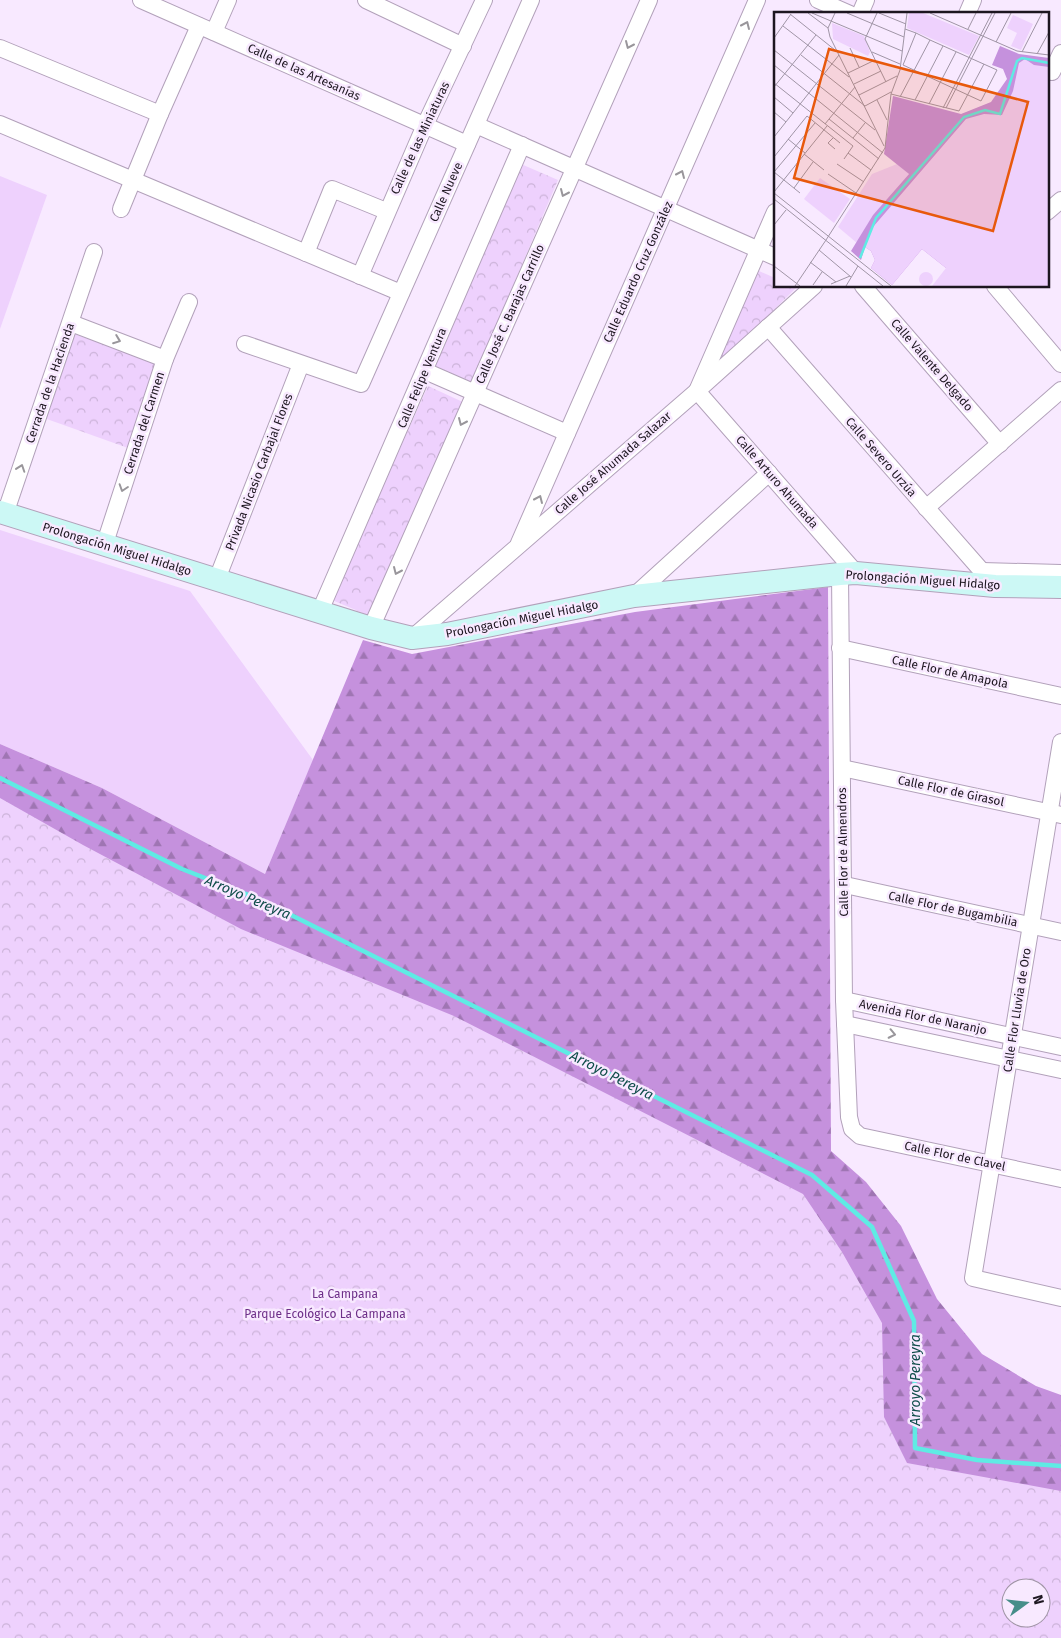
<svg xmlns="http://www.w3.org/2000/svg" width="1061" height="1638" viewBox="0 0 1061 1638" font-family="'Fira Sans',sans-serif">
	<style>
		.green { fill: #eed1fd }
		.forest { fill: url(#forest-firs); fill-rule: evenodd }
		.park { fill: url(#park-crowns); fill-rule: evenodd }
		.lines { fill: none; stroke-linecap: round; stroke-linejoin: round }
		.stream { stroke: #5febe4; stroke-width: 4.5 }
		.street-casing { stroke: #b2a1ba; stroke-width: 18 }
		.secondary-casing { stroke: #b2a1ba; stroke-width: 24 }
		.street { stroke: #fff; stroke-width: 16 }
		.secondary { stroke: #ccf8f5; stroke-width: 22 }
		.oneway { stroke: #99969b }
		.labels { text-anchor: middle; stroke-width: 5; stroke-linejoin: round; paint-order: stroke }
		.street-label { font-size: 12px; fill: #1d1620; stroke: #f8e9ff }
		.park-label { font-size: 12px; fill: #6e2f89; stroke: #f8e9ff }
		.water-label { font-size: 14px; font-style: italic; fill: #104e4b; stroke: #f8e9ff }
		.inset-river { fill: none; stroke: #5febe4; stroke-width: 2.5 }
		.inset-road { fill: none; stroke: #a095a6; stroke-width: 1 }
		.view { fill: #e8590c; fill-opacity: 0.15; stroke: #e8590c; stroke-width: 2.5 }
		.inset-edge { fill: none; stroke: #1d1620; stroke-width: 2.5 }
	</style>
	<defs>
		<pattern id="forest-firs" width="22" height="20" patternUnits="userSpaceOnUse" patternTransform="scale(1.25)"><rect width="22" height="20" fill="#c591dd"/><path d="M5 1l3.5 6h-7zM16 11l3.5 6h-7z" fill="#9f75b3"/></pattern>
		<pattern id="park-crowns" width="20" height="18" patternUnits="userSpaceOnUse" patternTransform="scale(1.25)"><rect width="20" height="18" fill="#eed1fd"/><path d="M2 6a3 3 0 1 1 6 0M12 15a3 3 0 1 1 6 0" fill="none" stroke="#ccb3d9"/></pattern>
	</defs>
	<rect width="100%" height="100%" fill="#f8e9ff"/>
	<!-- green -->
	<g class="green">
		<path d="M 0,176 L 47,195 L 0,329 Z"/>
		<path d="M 0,530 L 190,591 L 313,760 L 265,874 L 102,788 L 0,744 Z"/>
	</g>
	<!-- forest -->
	<path class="forest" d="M 828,587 L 831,1151 L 866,1182 L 901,1226 L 937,1299 L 982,1354 L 1036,1386 L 1061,1395 L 1061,1638 L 0,1638 L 0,744 L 102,788 L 265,874 L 363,640 L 412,654 L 635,612 ZM 1011,1588 L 1041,1588 L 1041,1618 L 1011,1618 Z"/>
	<!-- park -->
	<g class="park">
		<path d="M 521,164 L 558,180 L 472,382 L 435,366 Z"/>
		<path d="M 759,271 L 775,278 L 775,286 L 797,287 L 714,369 Z"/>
		<path d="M 74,334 L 157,363 L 128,448 L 44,418 Z"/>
		<path d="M 428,386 L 465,403 L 370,616 L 332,600 Z"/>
		<path d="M 0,798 L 83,845 L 241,929 L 454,1016 L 803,1194 L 842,1252 L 882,1323 L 884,1417 L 907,1463 L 1061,1491 L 1061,1638 L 0,1638 ZM 1011,1588 L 1041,1588 L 1041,1618 L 1011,1618 Z"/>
	</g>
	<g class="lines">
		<!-- stream -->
		<path class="stream" d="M 0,778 L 182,869 L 261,900 L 812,1175 L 872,1227 L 914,1321 L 915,1448 L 977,1460 L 1061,1466"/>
		<!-- street casing -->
		<g class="street-casing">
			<g id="street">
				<path d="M 141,0 L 467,144"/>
				<path d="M 366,0 L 463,46"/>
				<path d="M 818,0 L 850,14"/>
				<path d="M 860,14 L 866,0"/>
				<path d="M 967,14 L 973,0"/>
				<path d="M 214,32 L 228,0"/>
				<path d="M 0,48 L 160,114"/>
				<path d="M 1052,72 L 1061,53"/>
				<path d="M 0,124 L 401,293"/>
				<path d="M 476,125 L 775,257"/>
				<path d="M 121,209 L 160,114 L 199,26"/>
				<path d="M 775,212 L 697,391 L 856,573"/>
				<path d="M 1047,212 L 1061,200"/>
				<path d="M 306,253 L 332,189 L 386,211"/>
				<path d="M 360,276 L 425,125 L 484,0"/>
				<path d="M 863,286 L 1000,444"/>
				<path d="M 995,286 L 1061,364"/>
				<path d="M 71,323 L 165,359"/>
				<path d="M 768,327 L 995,586"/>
				<path d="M 245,344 L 361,384 L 531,0"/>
				<path d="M 425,371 L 567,433"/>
				<path d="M 926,508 L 1061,390"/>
				<path d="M 5,514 L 94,252"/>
				<path d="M 519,543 L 757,0"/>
				<path d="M 104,546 L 165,359 L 189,302"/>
				<path d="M 982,571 L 1061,573"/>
				<path d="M 840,574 L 844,1000 L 849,1117 L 852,1129 L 860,1136 L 1061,1179"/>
				<path d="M 217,579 L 301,364"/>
				<path d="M 634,596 L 769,473"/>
				<path d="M 320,611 L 522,145"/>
				<path d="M 371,628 L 649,0"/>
				<path d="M 412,638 L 697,391 L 814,286"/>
				<path d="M 840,648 L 1061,696"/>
				<path d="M 1061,742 L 973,1278 L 1061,1298"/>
				<path d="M 842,768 L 1061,815"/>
				<path d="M 845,885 L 1061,932"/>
				<path d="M 844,1000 L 1061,1047"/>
				<path d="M 845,1024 L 1061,1070"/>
			</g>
		</g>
		<!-- secondary casing -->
		<g class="secondary-casing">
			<path id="secondary" d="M 0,512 L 371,628 L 412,638 L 447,634 L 634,596 L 840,574 L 856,573 L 995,586 L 1061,587"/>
		</g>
		<!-- street -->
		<use href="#street" class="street"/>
		<!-- secondary -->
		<use href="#secondary" class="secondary"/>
	</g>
	<!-- one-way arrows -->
	<defs><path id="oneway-chevron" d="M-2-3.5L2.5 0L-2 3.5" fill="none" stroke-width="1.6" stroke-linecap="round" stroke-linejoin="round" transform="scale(1.25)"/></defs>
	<g class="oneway">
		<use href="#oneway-chevron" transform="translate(746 25) rotate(-66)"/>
		<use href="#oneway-chevron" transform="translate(629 45) rotate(114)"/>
		<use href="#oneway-chevron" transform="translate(681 174) rotate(-66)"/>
		<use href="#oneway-chevron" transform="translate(564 193) rotate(114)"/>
		<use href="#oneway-chevron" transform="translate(117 340) rotate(21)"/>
		<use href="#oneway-chevron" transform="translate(462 422) rotate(114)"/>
		<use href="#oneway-chevron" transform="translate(21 468) rotate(-71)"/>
		<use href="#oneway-chevron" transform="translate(123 488) rotate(108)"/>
		<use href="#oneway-chevron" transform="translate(539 499) rotate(-66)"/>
		<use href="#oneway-chevron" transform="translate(397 571) rotate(114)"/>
		<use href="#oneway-chevron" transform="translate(892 1034) rotate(12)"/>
	</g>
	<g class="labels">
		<!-- street labels -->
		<g class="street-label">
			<text transform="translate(304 72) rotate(24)" y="4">Calle de las Artesanías</text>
			<text transform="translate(420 138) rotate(-65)" y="4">Calle de las Miniaturas</text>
			<text transform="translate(446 192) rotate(-66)" y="4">Calle Nueve</text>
			<text transform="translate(638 272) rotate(-66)" y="4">Calle Eduardo Cruz González</text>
			<text transform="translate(510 314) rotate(-66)" y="4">Calle José C. Barajas Carrillo</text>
			<text transform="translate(932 365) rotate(49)" y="4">Calle Valente Delgado</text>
			<text transform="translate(422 378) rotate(-67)" y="4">Calle Felipe Ventura</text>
			<text transform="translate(50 383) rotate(-71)" y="4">Cerrada de la Hacienda</text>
			<text transform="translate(144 423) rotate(-72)" y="4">Cerrada del Carmen</text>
			<text transform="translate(881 457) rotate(49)" y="4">Calle Severo Urzúa</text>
			<text transform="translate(613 463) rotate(-41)" y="4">Calle José Ahumada Salazar</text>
			<text transform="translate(259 472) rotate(-69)" y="4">Privada Nicasio Carbajal Flores</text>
			<text transform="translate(777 482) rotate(49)" y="4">Calle Arturo Ahumada</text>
			<text transform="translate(117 549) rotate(17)" y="4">Prolongación Miguel Hidalgo</text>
			<text transform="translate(923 580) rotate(4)" y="4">Prolongación Miguel Hidalgo</text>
			<text transform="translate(522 619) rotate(-11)" y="4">Prolongación Miguel Hidalgo</text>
			<text transform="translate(950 672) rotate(12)" y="4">Calle Flor de Amapola</text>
			<text transform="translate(951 791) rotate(12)" y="4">Calle Flor de Girasol</text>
			<text transform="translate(843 852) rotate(-91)" y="4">Calle Flor de Almendros</text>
			<text transform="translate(953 909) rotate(12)" y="4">Calle Flor de Bugambilia</text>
			<text transform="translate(1017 1010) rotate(-81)" y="4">Calle Flor Lluvia de Oro</text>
			<text transform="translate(923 1017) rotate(12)" y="4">Avenida Flor de Naranjo</text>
			<text transform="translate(955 1156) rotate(12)" y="4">Calle Flor de Clavel</text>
		</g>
		<!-- park labels -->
		<g class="park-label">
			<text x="345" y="1298">La Campana</text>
			<text x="325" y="1318">Parque Ecológico La Campana</text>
		</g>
		<!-- water labels -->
		<g class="water-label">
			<text transform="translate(248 897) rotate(23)" y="5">Arroyo Pereyra</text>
			<text transform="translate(612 1075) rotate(27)" y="5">Arroyo Pereyra</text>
			<text transform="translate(915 1380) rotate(-90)" y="5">Arroyo Pereyra</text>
		</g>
	</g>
	<!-- overview -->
	<g transform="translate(774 12)">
		<rect width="275" height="275" fill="#f8e9ff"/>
		<path d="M 123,152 L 135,162 L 99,203 L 83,231 L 64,215 L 98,162 ZM 46,166 L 76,187 L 60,211 L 30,187 ZM145 267a7 7 0 1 1 14 0a7 7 0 1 1-14 0Z" fill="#eed1fd"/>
		<path d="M 226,34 L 245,42 L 275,46 L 275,248 L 172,256 L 148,237 L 118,273 L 97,256 L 101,248 L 97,239 L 91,235 L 87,248 L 77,239 L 99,203 L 135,162 L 110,142 L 119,84 L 187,102 L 217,90 L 233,67 L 229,57 L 218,53 Z" fill="#c591dd"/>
		<path d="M 135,1 L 149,1 L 205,24 L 195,43 L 133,16 ZM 239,3 L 259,12 L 247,38 L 237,34 L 243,21 L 233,16 ZM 58,11 L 90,24 L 96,40 L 94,44 L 59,27 ZM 251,47 L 260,53 L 275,55 L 275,274 L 158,274 L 172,256 L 148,237 L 118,273 L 97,256 L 101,248 L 97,239 L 91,235 L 99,215 L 192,107 L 210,102 L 228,103 L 239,79 L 245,51 Z" fill="#eed1fd"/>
		<path class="inset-river" d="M 86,246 L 102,206 L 190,105 L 211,98 L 226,102 L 243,49 L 248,46 L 275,51"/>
		<path class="inset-road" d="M 34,1 L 54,16M 38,1 L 128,39M 61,1 L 54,16 L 56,25 L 110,134M 73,1 L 130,25M 103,1 L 91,27 L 112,70M 105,1 L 132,12M 156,1 L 243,39 L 275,43M 16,2 L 61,38M 9,14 L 75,65M 131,17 L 142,21 L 156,28 L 223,58 L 207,89 L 129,53 L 142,21M 194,17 L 202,1M 0,26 L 17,2M 222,30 L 237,1M 76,36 L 85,55M 0,38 L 101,118M 98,40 L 126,52M 248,40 L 268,1M 263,42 L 275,20M 27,43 L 91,94 L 117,80M 0,53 L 109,141M 74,61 L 101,48M 0,71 L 79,134 L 70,147M 80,72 L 107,59M 0,75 L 42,23M 117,82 L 185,99 L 210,52M 85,83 L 123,64M 0,85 L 19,101M 126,85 L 156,28M 103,88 L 113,108M 141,88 L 169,34M 155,92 L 182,40M 169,96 L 218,1M 172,96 L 221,1M 0,100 L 12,110M 55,107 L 105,147M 51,112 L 81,75M 0,125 L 65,43M 59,126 L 54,131 L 61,137M 79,126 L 91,111M 14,127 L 31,141M 74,141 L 97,158M 30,142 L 50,158M 0,145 L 33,104 L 66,131M 63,152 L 90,170M 0,160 L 41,111M 0,160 L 26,181M 54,162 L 82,181M 20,176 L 39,150M 0,180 L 53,114M 0,181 L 117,274M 0,187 L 109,274M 0,213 L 12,198M 52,228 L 111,136 L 117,82 L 126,58 L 133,1M 45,238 L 77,265M 36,250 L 62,270M 0,254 L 26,274M 57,272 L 76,264M 39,273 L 48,260M 21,274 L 52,228M 72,274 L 84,254"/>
		<path class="view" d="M 55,37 L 254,90 L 219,219 L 20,166 Z"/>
		<rect width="275" height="275" class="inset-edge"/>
	</g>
	<!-- north arrow -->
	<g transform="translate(1026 1603) rotate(75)"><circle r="24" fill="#f8e9ff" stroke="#a095a6"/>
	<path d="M0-4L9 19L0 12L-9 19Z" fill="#468e8a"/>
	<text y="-8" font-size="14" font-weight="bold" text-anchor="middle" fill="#1d1620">N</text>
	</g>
</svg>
